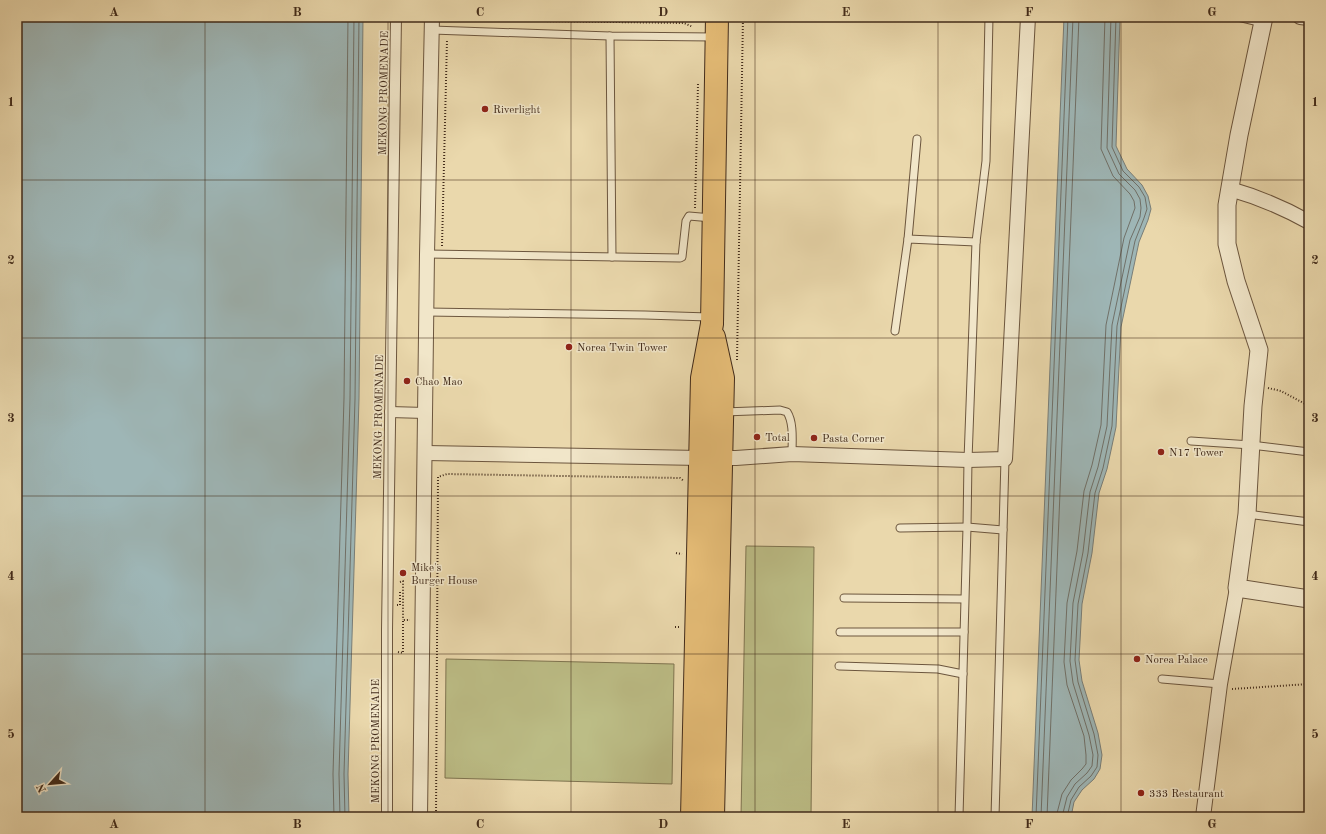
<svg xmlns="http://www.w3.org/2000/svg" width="1326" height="834" viewBox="0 0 1326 834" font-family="'Old Standard TT',serif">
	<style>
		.green { fill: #bcbd86; stroke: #7f7450 }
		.water { fill: #9eb6b6; stroke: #797e78 }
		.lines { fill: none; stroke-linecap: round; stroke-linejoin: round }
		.shore { stroke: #707068; stroke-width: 1 }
		.service-casing { stroke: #6c563e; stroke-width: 9 }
		.pedestrian-casing { stroke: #6c563e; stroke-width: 12 }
		.minor-casing { stroke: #6c563e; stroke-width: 16 }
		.tertiary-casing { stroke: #6c563e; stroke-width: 19 }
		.primary-casing { stroke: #422b1a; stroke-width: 24 }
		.path { stroke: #422b1a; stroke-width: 2; stroke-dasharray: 1 2; stroke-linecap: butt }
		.service { stroke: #f1e6c9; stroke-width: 7 }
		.pedestrian { stroke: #f1e6c9; stroke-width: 10 }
		.minor { stroke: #f1e6c9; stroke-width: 14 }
		.tertiary { stroke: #f1e6c9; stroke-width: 17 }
		.primary { stroke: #e5bc76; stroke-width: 22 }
		.grid { fill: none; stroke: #422b1a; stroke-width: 1; stroke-opacity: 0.55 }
		.poi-dot { fill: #8f2418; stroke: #f1e6c9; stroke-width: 1.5 }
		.labels { text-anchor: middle; stroke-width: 3; stroke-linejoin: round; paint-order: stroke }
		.street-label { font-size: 11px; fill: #422b1a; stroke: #f1e6c9 }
		.poi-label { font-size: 11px; fill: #422b1a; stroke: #f1e6c9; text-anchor: start }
		.neatline { fill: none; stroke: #422b1a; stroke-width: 1.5 }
		.grid-label { font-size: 13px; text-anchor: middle; font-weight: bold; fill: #422b1a }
	</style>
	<rect width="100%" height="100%" fill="#ead8ac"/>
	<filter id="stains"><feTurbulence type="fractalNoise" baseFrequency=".005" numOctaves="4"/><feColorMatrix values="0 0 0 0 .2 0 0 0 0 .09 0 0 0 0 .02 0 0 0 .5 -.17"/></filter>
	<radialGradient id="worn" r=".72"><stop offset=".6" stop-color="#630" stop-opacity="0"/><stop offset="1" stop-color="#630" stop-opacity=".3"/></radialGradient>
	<!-- green -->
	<g class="green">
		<path d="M 746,546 L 814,547 L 811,817 L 741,817 Z"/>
		<path d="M 446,659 L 674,664 L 672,784 L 445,778 Z"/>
	</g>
	<!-- water -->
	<g class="water">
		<path d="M 17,17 L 363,17 L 359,399 L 348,774 L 349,817 L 17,817 Z"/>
		<path d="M 1064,17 L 1120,17 L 1116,146 L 1127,169 L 1142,185 L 1148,196 L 1151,209 L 1148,220 L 1139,242 L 1121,327 L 1116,427 L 1107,469 L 1099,493 L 1092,553 L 1082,604 L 1079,660 L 1082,681 L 1098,733 L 1102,755 L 1100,769 L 1094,779 L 1082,790 L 1074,802 L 1071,817 L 1032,817 Z"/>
	</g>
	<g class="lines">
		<!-- shore -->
		<g class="shore">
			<path d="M 334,817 L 333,774 L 344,398 L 348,17"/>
			<path d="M 340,817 L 339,774 L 350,399 L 354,17"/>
			<path d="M 345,817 L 344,774 L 355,399 L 359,17"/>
			<path d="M 1036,817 L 1068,17"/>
			<path d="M 1041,817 L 1073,17"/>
			<path d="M 1047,817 L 1079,17"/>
			<path d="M 1056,817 L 1062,794 L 1071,780 L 1082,769 L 1086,764 L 1086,755 L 1084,736 L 1067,685 L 1064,662 L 1067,603 L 1077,551 L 1084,491 L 1092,465 L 1101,425 L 1106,325 L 1124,238 L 1135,208 L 1134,201 L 1130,194 L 1113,176 L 1101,149 L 1105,17"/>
			<path d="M 1062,817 L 1067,797 L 1075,784 L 1087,773 L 1092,766 L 1093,755 L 1089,735 L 1073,683 L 1070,661 L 1073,603 L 1083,552 L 1090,492 L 1098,467 L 1107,426 L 1112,325 L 1130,240 L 1140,217 L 1141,208 L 1140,199 L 1135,190 L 1119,174 L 1107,148 L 1111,17"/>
			<path d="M 1067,817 L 1071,800 L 1079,787 L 1091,776 L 1097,767 L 1098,755 L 1094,734 L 1078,682 L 1075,660 L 1078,604 L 1088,553 L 1095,493 L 1103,468 L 1112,426 L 1117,326 L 1135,241 L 1144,218 L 1147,209 L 1145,197 L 1139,187 L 1123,171 L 1112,147 L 1116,17"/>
		</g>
		<!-- service casing -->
		<g class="service-casing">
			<g id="service">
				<path d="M 1238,17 L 1263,23"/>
				<path d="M 432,30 L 610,36 L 714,37"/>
				<path d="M 610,36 L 612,257"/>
				<path d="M 908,239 L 917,139"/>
				<path d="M 427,254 L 680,258 L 682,257 L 686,221 L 689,216 L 712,218"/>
				<path d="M 427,312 L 645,315 L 709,317"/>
				<path d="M 895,331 L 908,239 L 976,242"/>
				<path d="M 724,412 L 780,410 L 787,412 C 794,423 792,441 792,454"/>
				<path d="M 1191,441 L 1251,445 L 1309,452"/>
				<path d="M 1247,514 L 1309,522"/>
				<path d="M 900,528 L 967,527 L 1003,530"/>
				<path d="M 844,598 L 964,599"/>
				<path d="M 840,632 L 964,632"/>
				<path d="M 839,666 L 938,669 L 963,674"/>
				<path d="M 1162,679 L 1220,684"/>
				<path d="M 959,817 L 967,527 L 968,460 L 976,242 L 986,161 L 989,17"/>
				<path d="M 995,817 L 1005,459"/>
			</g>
		</g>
		<!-- pedestrian casing -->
		<g class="pedestrian-casing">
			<g id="pedestrian">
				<path d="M 390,412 L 425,413"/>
				<path d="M 387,817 L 387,630 L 396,17"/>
			</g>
		</g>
		<!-- minor casing -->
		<g class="minor-casing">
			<g id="minor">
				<path d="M 1300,17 L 1309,18"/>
				<path d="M 1230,189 C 1258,197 1284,208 1309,222"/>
				<path d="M 426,453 L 700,458 L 736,458 L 792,454 L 968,460 L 1005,459 L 1028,17"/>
				<path d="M 420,817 L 427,254 L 432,17"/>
				<path d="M 1203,817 L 1220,684 L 1237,588"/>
			</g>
		</g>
		<!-- tertiary casing -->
		<g class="tertiary-casing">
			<path id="tertiary" d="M 1264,17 L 1239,135 L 1227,205 L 1227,244 L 1236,281 L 1259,350 L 1253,406 L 1247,514 L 1237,588 L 1309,599"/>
		</g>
		<!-- primary casing -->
		<g class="primary-casing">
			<g id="primary">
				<path d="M 692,817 L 702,378 L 712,324 L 717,17"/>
				<path d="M 713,817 L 723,378 L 714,337"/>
			</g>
		</g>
		<!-- path -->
		<g class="path">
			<path d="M 460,21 L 465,20 L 684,23 L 693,27"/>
			<path d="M 695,208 L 698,84"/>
			<path d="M 442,246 L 447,40"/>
			<path d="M 737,360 L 743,17"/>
			<path d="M 1268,388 L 1281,391 L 1309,406"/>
			<path d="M 676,553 L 682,554"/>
			<path d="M 400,582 L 403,581 L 403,620"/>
			<path d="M 397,605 L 400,605 L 400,590"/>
			<path d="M 675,627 L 680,627"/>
			<path d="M 398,652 L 403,653 L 403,620 L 410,620"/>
			<path d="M 1232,689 L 1309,684"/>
			<path d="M 436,817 L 438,477 L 447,474 L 680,478 L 684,481"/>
		</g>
		<!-- service -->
		<use href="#service" class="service"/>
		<!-- pedestrian -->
		<use href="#pedestrian" class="pedestrian"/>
		<!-- minor -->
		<use href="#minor" class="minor"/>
		<!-- tertiary -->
		<use href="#tertiary" class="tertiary"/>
		<!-- primary -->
		<use href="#primary" class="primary"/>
	</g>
	<!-- grid -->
	<path class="grid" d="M 205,17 L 205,817M 388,17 L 388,817M 571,17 L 571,817M 755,17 L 755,817M 938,17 L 938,817M 1121,17 L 1121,817M 17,180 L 1309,180M 17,338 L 1309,338M 17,496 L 1309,496M 17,654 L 1309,654"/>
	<!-- markers -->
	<g class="poi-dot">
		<circle cx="485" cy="109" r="4"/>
		<circle cx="569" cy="347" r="4"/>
		<circle cx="407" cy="381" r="4"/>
		<circle cx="757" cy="437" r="4"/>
		<circle cx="814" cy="438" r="4"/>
		<circle cx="1161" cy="452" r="4"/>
		<circle cx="403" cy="573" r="4"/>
		<circle cx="1137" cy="659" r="4"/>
		<circle cx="1141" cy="793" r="4"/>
	</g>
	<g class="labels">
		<!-- street labels -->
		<g class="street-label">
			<text transform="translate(383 93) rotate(-89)" y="4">MEKONG PROMENADE</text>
			<text transform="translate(378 417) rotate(-89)" y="4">MEKONG PROMENADE</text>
			<text transform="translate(375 741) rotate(-90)" y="4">MEKONG PROMENADE</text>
		</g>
		<!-- poi labels -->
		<g class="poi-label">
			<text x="493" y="113">Riverlight</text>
			<text x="577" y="351">Norea Twin Tower</text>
			<text x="415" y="385">Chao Mao</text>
			<text x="765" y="441">Total</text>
			<text x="822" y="442">Pasta Corner</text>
			<text x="1169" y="456">N17 Tower</text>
			<text x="411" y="571">Mike's<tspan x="411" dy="13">Burger House</tspan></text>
			<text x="1145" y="663">Norea Palace</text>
			<text x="1149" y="797">333 Restaurant</text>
		</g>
	</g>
	<!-- margin -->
	<rect width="1326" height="834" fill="none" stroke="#ead8ac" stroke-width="44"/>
	<!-- north arrow -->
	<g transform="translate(50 784) rotate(243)" stroke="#f1e6c9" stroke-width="3" paint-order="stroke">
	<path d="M0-3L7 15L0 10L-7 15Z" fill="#422b1a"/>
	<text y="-6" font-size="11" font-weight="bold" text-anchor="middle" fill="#422b1a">N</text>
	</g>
	<rect x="22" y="22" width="1282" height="790" class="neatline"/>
	<g class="grid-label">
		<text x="114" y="16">A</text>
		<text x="297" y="16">B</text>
		<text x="480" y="16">C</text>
		<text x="663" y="16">D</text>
		<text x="846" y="16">E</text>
		<text x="1029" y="16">F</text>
		<text x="1212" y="16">G</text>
		<text x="11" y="106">1</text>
		<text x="1315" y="106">1</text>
		<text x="11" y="264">2</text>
		<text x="1315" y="264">2</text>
		<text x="11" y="422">3</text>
		<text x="1315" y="422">3</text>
		<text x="11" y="580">4</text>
		<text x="1315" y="580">4</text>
		<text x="11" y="738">5</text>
		<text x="1315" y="738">5</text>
		<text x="114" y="828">A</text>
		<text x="297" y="828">B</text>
		<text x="480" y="828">C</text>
		<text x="663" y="828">D</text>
		<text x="846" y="828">E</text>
		<text x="1029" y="828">F</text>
		<text x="1212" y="828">G</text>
	</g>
	<rect width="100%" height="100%" filter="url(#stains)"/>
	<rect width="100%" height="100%" fill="url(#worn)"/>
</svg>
